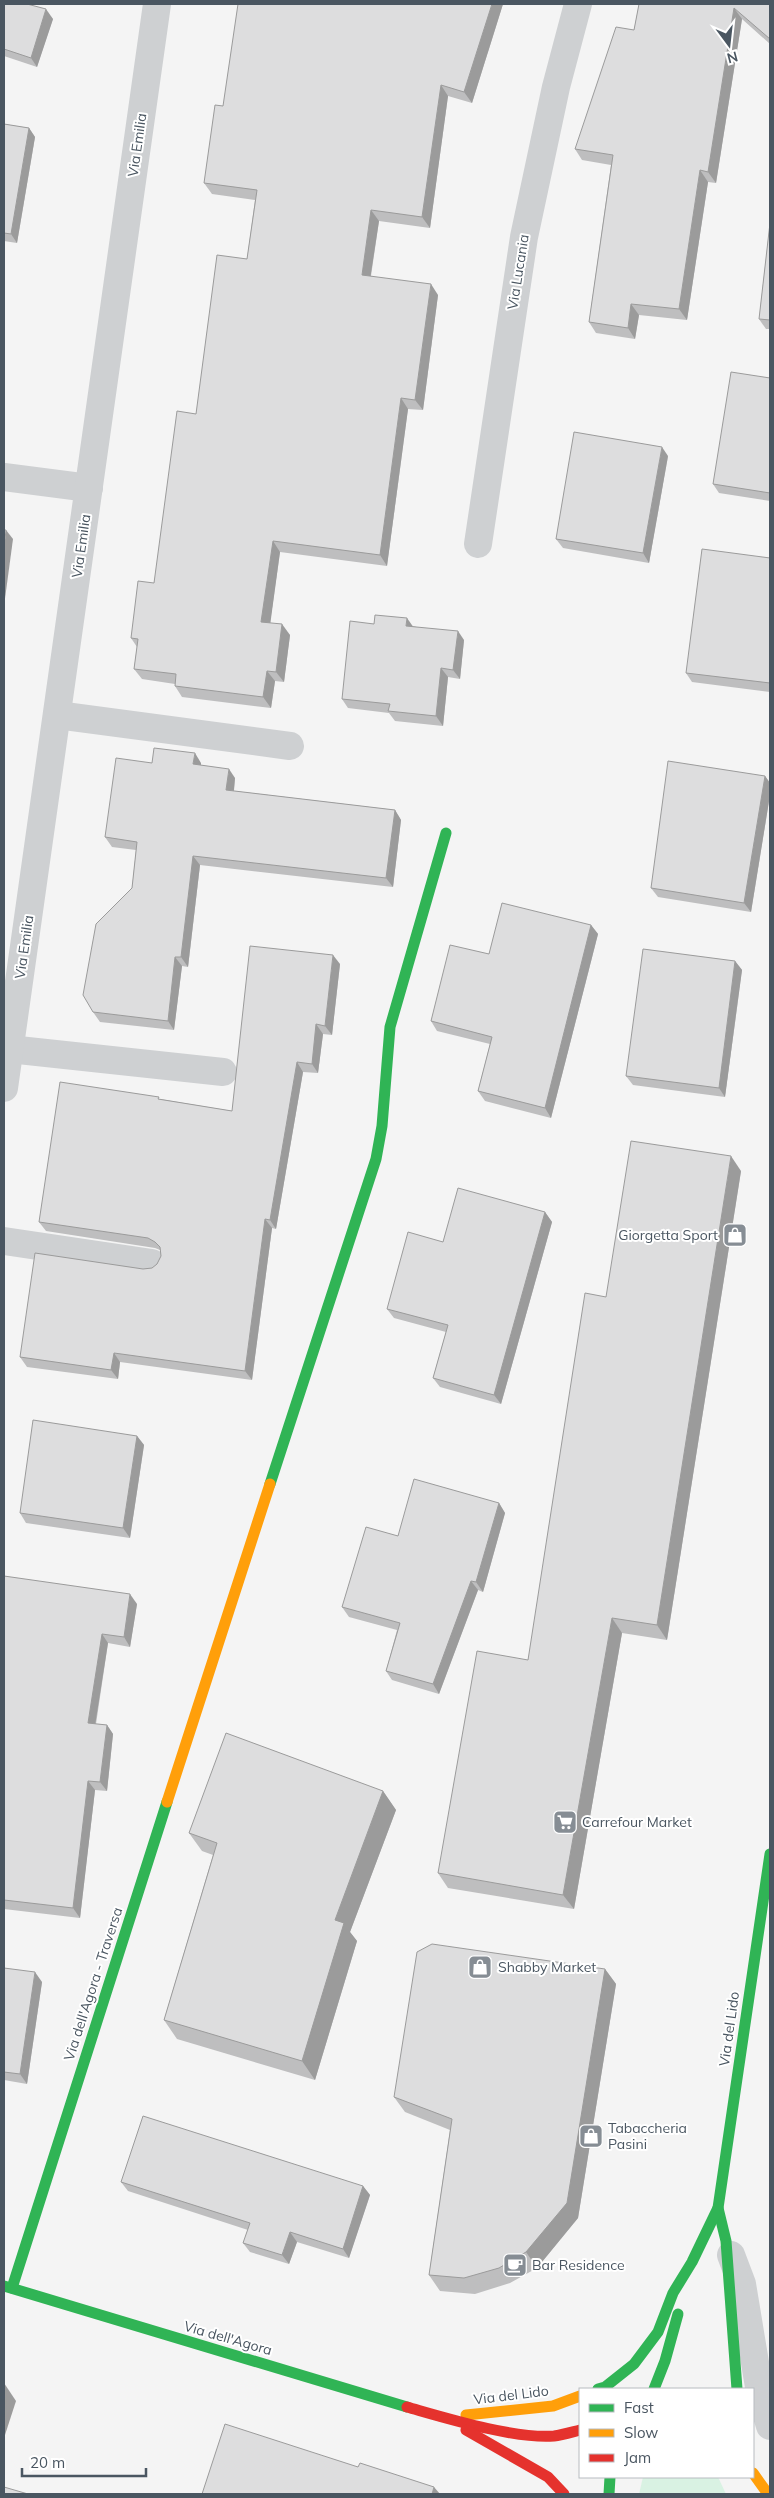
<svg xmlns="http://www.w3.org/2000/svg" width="774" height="2498" viewBox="0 0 774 2498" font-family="Mulish,sans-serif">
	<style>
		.green { fill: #d9f2e3 }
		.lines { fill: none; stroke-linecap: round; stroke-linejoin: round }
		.street { stroke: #ced0d2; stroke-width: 28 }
		.fast { stroke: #30b455; stroke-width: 11 }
		.slow { stroke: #ff9f0a; stroke-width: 11 }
		.jam { stroke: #e5322d; stroke-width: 11 }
		.wall { fill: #bebebf }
		.shaded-wall { fill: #9b9b9b }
		.building { fill: #ddddde; stroke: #9b9b9b }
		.labels { text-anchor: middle; stroke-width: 4; stroke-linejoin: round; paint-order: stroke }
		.street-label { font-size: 14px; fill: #4a5661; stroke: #fff }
		.poi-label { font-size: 14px; fill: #4a5661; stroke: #fff; text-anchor: start }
	</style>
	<rect width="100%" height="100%" fill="#f4f4f4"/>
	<!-- green -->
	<path class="green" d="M 643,2477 L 718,2477 L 726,2494 L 639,2494 Z"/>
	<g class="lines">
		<!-- street -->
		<g class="street">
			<path d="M 4,477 L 89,488"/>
			<path d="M 478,544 L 524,237 L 556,87 L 578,4"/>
			<path d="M 57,715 L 290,746"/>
			<path d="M 9,1049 L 223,1072"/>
			<path d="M 4,1088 L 157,4"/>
			<path d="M 4,1241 L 152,1263"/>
			<path d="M 731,2255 L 742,2284 L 760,2393 L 770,2426"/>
		</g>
		<!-- fast -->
		<g class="fast">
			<path d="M 270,1484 L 376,1159 L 382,1126 L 390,1027 L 446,833"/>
			<path d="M 718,2208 L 726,2241 L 737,2389"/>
			<path d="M 4,2286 L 407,2407"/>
			<path d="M 12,2288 L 167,1802"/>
			<path d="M 598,2389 L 605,2387 L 634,2364 L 658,2332 L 673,2293 L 692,2262 L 718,2208 L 770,1854"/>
			<path d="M 654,2389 L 665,2361 L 678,2314"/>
			<path d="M 609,2494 L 610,2477"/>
		</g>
		<!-- slow -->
		<g class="slow">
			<path d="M 167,1802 L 270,1484"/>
			<path d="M 466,2415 L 553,2406 L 580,2396"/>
			<path d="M 753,2473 L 768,2494"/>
		</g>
		<!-- jam -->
		<g class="jam">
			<path d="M 407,2407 C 446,2418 514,2439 554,2436 C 562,2435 572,2432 580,2430"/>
			<path d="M 466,2430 L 548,2477 L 564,2494"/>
		</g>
	</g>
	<!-- wall -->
	<g class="wall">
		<path d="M 4,4 L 30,4 L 30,5 L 53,19 L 37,67 L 4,56 Z"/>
		<path d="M 503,4 L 472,103 L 448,96 L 430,228 L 379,221 L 371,276 L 438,295 L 423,410 L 408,409 L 387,566 L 280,552 L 270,623 L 290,635 L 284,682 L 275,681 L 271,708 L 182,697 L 175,686 L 175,684 L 142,679 L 134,669 L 137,647 L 131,638 L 154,583 L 196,414 L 247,259 L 255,200 L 212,194 L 204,183 L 223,106 Z"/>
		<path d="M 639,4 L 770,4 L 770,44 L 742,19 L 716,183 L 708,182 L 687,320 L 639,315 L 635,339 L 596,333 L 589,322 L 611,165 L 582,160 L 575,149 L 634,30 Z"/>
		<path d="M 4,124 L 29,128 L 35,137 L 17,243 L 4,241 Z"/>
		<path d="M 770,223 L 770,329 L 766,329 L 759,319 Z"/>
		<path d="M 770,378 L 770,501 L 719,493 L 713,484 Z"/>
		<path d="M 668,456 L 649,563 L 563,548 L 556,539 Z"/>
		<path d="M 770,558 L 770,692 L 692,682 L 686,673 Z"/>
		<path d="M 374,624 L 413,626 L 464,640 L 460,679 L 448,677 L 443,726 L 395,721 L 389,713 L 348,708 L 342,699 Z"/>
		<path d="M 152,763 L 201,763 L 201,765 L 235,778 L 234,791 L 395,810 L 401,820 L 393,887 L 200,865 L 188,967 L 182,966 L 174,1030 L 100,1022 L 93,1012 L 132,888 L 136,850 L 112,847 L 105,837 Z"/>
		<path d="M 765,776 L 770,783 L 770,795 L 751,912 L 658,897 L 651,888 Z"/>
		<path d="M 591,925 L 598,934 L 551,1118 L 485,1101 L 478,1091 L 490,1044 L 437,1031 L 431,1021 L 489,954 Z"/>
		<path d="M 735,961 L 742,970 L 725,1097 L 633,1085 L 626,1076 Z"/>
		<path d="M 340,964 L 332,1035 L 323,1034 L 318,1073 L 303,1072 L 276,1229 L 272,1228 L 252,1380 L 120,1362 L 118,1379 L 27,1367 L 20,1357 L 143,1269 L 152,1268 L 157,1264 L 161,1256 L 160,1250 L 155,1248 L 46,1231 L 39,1222 L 160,1099 L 232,1111 Z"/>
		<path d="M 741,1171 L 667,1640 L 622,1633 L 574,1909 L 448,1888 L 438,1873 L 528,1660 L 606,1297 Z"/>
		<path d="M 545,1212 L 552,1222 L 501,1404 L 440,1387 L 433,1378 L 446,1332 L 394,1318 L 387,1309 L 443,1242 Z"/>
		<path d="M 137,1436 L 144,1445 L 130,1538 L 26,1523 L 20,1513 Z"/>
		<path d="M 499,1503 L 505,1513 L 483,1592 L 478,1590 L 439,1694 L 392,1680 L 386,1671 L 397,1630 L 349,1617 L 342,1607 L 398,1536 Z"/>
		<path d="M 4,1576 L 137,1604 L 130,1647 L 108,1643 L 96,1724 L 107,1725 L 113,1734 L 107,1791 L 95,1790 L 80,1918 L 4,1909 Z"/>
		<path d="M 383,1791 L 396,1810 L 350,1932 L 357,1941 L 315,2080 L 177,2039 L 164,2020 L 213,1855 L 202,1851 L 189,1833 Z"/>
		<path d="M 4,1968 L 42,1982 L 27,2084 L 4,2080 Z"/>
		<path d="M 605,1969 L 616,1984 L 578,2218 L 537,2268 L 510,2283 L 475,2294 L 440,2291 L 429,2275 L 450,2130 L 405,2112 L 394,2097 Z"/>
		<path d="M 121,2182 L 363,2186 L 370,2195 L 349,2258 L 297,2242 L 289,2264 L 250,2252 L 243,2243 L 248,2230 L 128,2191 Z"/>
	</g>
	<!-- shaded-wall -->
	<g class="shaded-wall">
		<path d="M 492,4 L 503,4 L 472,103 L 464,92 Z"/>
		<path d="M 734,8 L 742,19 L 716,183 L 708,172 Z"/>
		<path d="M 46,9 L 53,19 L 37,67 L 31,58 Z"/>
		<path d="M 441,85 L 448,96 L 430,228 L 422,217 Z"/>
		<path d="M 29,128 L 35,137 L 17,243 L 11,234 Z"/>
		<path d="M 700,170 L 708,182 L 687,320 L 679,309 Z"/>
		<path d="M 371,210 L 379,221 L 369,286 L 362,275 Z"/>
		<path d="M 431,284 L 438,295 L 423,410 L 415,400 Z"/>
		<path d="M 631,304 L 639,315 L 635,339 L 628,328 Z"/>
		<path d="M 401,398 L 408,409 L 387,566 L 380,555 Z"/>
		<path d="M 662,447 L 668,456 L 649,563 L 643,553 Z"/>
		<path d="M 6,530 L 13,539 L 4,606 L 4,549 Z"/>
		<path d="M 273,541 L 280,552 L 269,633 L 261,622 Z"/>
		<path d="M 407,618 L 414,628 L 406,626 Z"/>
		<path d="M 282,624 L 290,635 L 284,682 L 276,672 Z"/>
		<path d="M 458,631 L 464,640 L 460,679 L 453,670 Z"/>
		<path d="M 441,668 L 448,677 L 443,726 L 436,716 Z"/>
		<path d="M 267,671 L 275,681 L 271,708 L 263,697 Z"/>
		<path d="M 195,753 L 201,763 L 200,774 L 193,764 Z"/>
		<path d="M 229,769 L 235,778 L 233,799 L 226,790 Z"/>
		<path d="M 765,776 L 770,783 L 770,795 L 751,912 L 744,903 Z"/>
		<path d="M 395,810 L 401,820 L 393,887 L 386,878 Z"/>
		<path d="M 193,856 L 200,865 L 188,967 L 181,957 Z"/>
		<path d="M 591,925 L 598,934 L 551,1118 L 545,1108 Z"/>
		<path d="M 333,955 L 340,964 L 332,1035 L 325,1026 Z"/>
		<path d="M 175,957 L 182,966 L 174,1030 L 168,1021 Z"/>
		<path d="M 735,961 L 742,970 L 725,1097 L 719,1088 Z"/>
		<path d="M 316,1024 L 323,1034 L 318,1073 L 312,1064 Z"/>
		<path d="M 297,1062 L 303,1072 L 276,1229 L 270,1220 Z"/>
		<path d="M 731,1156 L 741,1171 L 667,1640 L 657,1625 Z"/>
		<path d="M 545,1212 L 552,1222 L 501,1404 L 494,1395 Z"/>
		<path d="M 265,1219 L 272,1228 L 252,1380 L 245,1371 Z"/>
		<path d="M 114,1353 L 120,1362 L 118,1379 L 111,1370 Z"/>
		<path d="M 137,1436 L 144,1445 L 130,1538 L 123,1528 Z"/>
		<path d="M 499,1503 L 505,1513 L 483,1592 L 476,1582 Z"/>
		<path d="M 471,1581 L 478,1590 L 439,1694 L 433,1684 Z"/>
		<path d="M 130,1594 L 137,1604 L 130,1647 L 124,1637 Z"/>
		<path d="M 612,1618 L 622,1633 L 574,1909 L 563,1895 Z"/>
		<path d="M 102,1634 L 108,1643 L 94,1732 L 88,1723 Z"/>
		<path d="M 107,1725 L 113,1734 L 107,1791 L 100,1782 Z"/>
		<path d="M 88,1781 L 95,1790 L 80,1918 L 73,1908 Z"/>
		<path d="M 383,1791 L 396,1810 L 350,1932 L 357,1941 L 315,2080 L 302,2061 L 335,1920 Z"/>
		<path d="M 605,1969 L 616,1984 L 578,2218 L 537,2268 L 526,2252 Z"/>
		<path d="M 35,1972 L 42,1982 L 27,2084 L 20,2074 Z"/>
		<path d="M 363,2186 L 370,2195 L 349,2258 L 343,2249 Z"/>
		<path d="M 290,2232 L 297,2242 L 289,2264 L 282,2255 Z"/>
		<path d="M 4,2383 L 16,2401 L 4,2438 Z"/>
		<path d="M 434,2487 L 440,2494 L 432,2494 Z"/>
	</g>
	<!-- building -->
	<g class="building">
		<path d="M 4,4 L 27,4 L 46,9 L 31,58 L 4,49 Z"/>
		<path d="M 238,4 L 492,4 L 464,92 L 441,85 L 422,217 L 371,210 L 362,275 L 431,284 L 415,400 L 401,398 L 380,555 L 273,541 L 261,622 L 282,624 L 276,672 L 267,671 L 263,697 L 175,686 L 176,674 L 134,669 L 138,639 L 131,638 L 138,581 L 154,583 L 177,411 L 196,414 L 217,255 L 247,259 L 257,190 L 204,183 L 215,105 L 223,106 Z"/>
		<path d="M 639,4 L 770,4 L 770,39 L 734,8 L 708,172 L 700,170 L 679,309 L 631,304 L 628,328 L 589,322 L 613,155 L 575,149 L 616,27 L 634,30 Z"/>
		<path d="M 4,124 L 29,128 L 11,234 L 4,233 Z"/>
		<path d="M 770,223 L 770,320 L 759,319 Z"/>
		<path d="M 731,372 L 770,378 L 770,493 L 713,484 Z"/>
		<path d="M 574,432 L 662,447 L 643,553 L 556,539 Z"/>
		<path d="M 4,530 L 6,530 L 4,549 Z"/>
		<path d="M 702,549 L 770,558 L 770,683 L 686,673 Z"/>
		<path d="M 375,615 L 407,618 L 406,626 L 458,631 L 453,670 L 441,668 L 436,716 L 388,711 L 390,704 L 342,699 L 350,621 L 374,624 Z"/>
		<path d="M 154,748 L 195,753 L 193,764 L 229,769 L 226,790 L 395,810 L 386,878 L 193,856 L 181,957 L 175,957 L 168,1021 L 93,1012 L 83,995 L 96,924 L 132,888 L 137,842 L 105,837 L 116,758 L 152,763 Z"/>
		<path d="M 668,761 L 765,776 L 744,903 L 651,888 Z"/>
		<path d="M 502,903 L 591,925 L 545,1108 L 478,1091 L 492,1037 L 431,1021 L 450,945 L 489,954 Z"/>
		<path d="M 250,946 L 333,955 L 325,1026 L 316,1024 L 312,1064 L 297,1062 L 270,1220 L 265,1219 L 245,1371 L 114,1353 L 111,1370 L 20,1357 L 35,1253 L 143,1269 L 152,1268 L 157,1264 L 161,1256 L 160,1247 L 155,1242 L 148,1238 L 39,1222 L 60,1082 L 159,1097 L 158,1099 L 232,1111 Z"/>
		<path d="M 643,949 L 735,961 L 719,1088 L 626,1076 Z"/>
		<path d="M 631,1141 L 731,1156 L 657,1625 L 612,1618 L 563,1895 L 438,1873 L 477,1651 L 528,1660 L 585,1293 L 606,1297 Z"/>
		<path d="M 458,1188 L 545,1212 L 494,1395 L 433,1378 L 448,1325 L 387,1309 L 408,1232 L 443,1242 Z"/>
		<path d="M 33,1420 L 137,1436 L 123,1528 L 20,1513 Z"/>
		<path d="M 414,1479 L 499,1503 L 476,1582 L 471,1581 L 433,1684 L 386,1671 L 400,1623 L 342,1607 L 366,1527 L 398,1536 Z"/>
		<path d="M 4,1576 L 130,1594 L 124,1637 L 102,1634 L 88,1723 L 107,1725 L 100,1782 L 88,1781 L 73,1908 L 4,1900 Z"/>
		<path d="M 226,1733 L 383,1791 L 335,1920 L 344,1923 L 302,2061 L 164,2020 L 217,1843 L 189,1833 Z"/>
		<path d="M 432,1944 L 605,1969 L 567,2203 L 526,2252 L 499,2268 L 464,2278 L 429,2275 L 452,2119 L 394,2097 L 417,1952 Z"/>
		<path d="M 4,1968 L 35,1972 L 20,2074 L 4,2072 Z"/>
		<path d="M 143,2116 L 363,2186 L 343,2249 L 290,2232 L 282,2255 L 243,2243 L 250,2223 L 121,2182 Z"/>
		<path d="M 225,2424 L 358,2467 L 360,2463 L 434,2487 L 432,2494 L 202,2494 Z"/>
		<path d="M 4,2487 L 28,2494 L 4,2494 Z"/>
	</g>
	<!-- icons -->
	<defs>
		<g id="shop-square" transform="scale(1.25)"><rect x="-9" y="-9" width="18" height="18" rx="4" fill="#868d94" stroke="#fff"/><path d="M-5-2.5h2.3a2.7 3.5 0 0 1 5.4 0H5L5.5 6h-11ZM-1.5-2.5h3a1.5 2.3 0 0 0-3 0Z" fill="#fff"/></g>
		<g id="supermarket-square" transform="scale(1.25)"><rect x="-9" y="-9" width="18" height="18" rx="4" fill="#868d94" stroke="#fff"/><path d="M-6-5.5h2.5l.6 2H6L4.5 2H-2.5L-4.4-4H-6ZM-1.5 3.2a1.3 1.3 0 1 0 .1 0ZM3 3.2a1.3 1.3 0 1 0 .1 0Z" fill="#fff"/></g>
		<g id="cafe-square" transform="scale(1.25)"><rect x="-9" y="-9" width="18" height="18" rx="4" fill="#868d94" stroke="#fff"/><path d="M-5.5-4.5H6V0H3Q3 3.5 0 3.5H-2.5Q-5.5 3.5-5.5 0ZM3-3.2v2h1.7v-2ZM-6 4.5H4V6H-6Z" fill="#fff"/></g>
	</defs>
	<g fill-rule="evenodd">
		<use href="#shop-square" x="735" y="1235"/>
		<use href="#supermarket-square" x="565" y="1822"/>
		<use href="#shop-square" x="480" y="1967"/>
		<use href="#shop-square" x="591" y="2136"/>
		<use href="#cafe-square" x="515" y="2265"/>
	</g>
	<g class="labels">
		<!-- street labels -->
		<g class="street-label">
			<text transform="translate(137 145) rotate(-82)" y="5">Via Emilia</text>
			<text transform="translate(518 272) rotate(-81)" y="5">Via Lucania</text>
			<text transform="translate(81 546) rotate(-82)" y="5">Via Emilia</text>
			<text transform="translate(24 947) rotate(-82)" y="5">Via Emilia</text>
			<text transform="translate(93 1984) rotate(-72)" y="5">Via dell'Agora - Traversa</text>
			<text transform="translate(729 2029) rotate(-82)" y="5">Via del Lido</text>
			<text transform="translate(228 2338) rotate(16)" y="5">Via dell'Agora</text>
			<text transform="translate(511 2395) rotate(-7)" y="5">Via del Lido</text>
		</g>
		<!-- poi labels -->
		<g class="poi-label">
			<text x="718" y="1240" text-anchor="end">Giorgetta Sport</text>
			<text x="582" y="1827">Carrefour Market</text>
			<text x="498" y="1972">Shabby Market</text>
			<text x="608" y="2133">Tabaccheria<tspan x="608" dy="16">Pasini</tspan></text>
			<text x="532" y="2270">Bar Residence</text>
		</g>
	</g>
	<!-- border -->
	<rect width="774" height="2498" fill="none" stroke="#4a5661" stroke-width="10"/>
	<!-- legend -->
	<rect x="579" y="2388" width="175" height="90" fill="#ffffff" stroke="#b7bbc0"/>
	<rect x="589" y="2404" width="25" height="8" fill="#30b455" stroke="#b7bbc0"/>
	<text x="624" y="2413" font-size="15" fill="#4a5661">Fast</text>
	<rect x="589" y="2429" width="25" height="8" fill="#ff9f0a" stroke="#b7bbc0"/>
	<text x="624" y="2438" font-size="15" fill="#4a5661">Slow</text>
	<rect x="589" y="2454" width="25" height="8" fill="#e5322d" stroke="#b7bbc0"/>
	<text x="624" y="2463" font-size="15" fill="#4a5661">Jam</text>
	<!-- north arrow -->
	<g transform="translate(729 45) rotate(165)" stroke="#ffffff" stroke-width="4" paint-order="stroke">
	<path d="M0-4L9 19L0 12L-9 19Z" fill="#4a5661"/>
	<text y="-8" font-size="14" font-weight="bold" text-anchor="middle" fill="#4a5661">N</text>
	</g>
	<!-- scale -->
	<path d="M22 2468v8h124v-8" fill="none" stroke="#4a5661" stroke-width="2.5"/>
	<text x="30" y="2468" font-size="15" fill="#4a5661" stroke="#ffffff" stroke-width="4" paint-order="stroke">20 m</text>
</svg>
